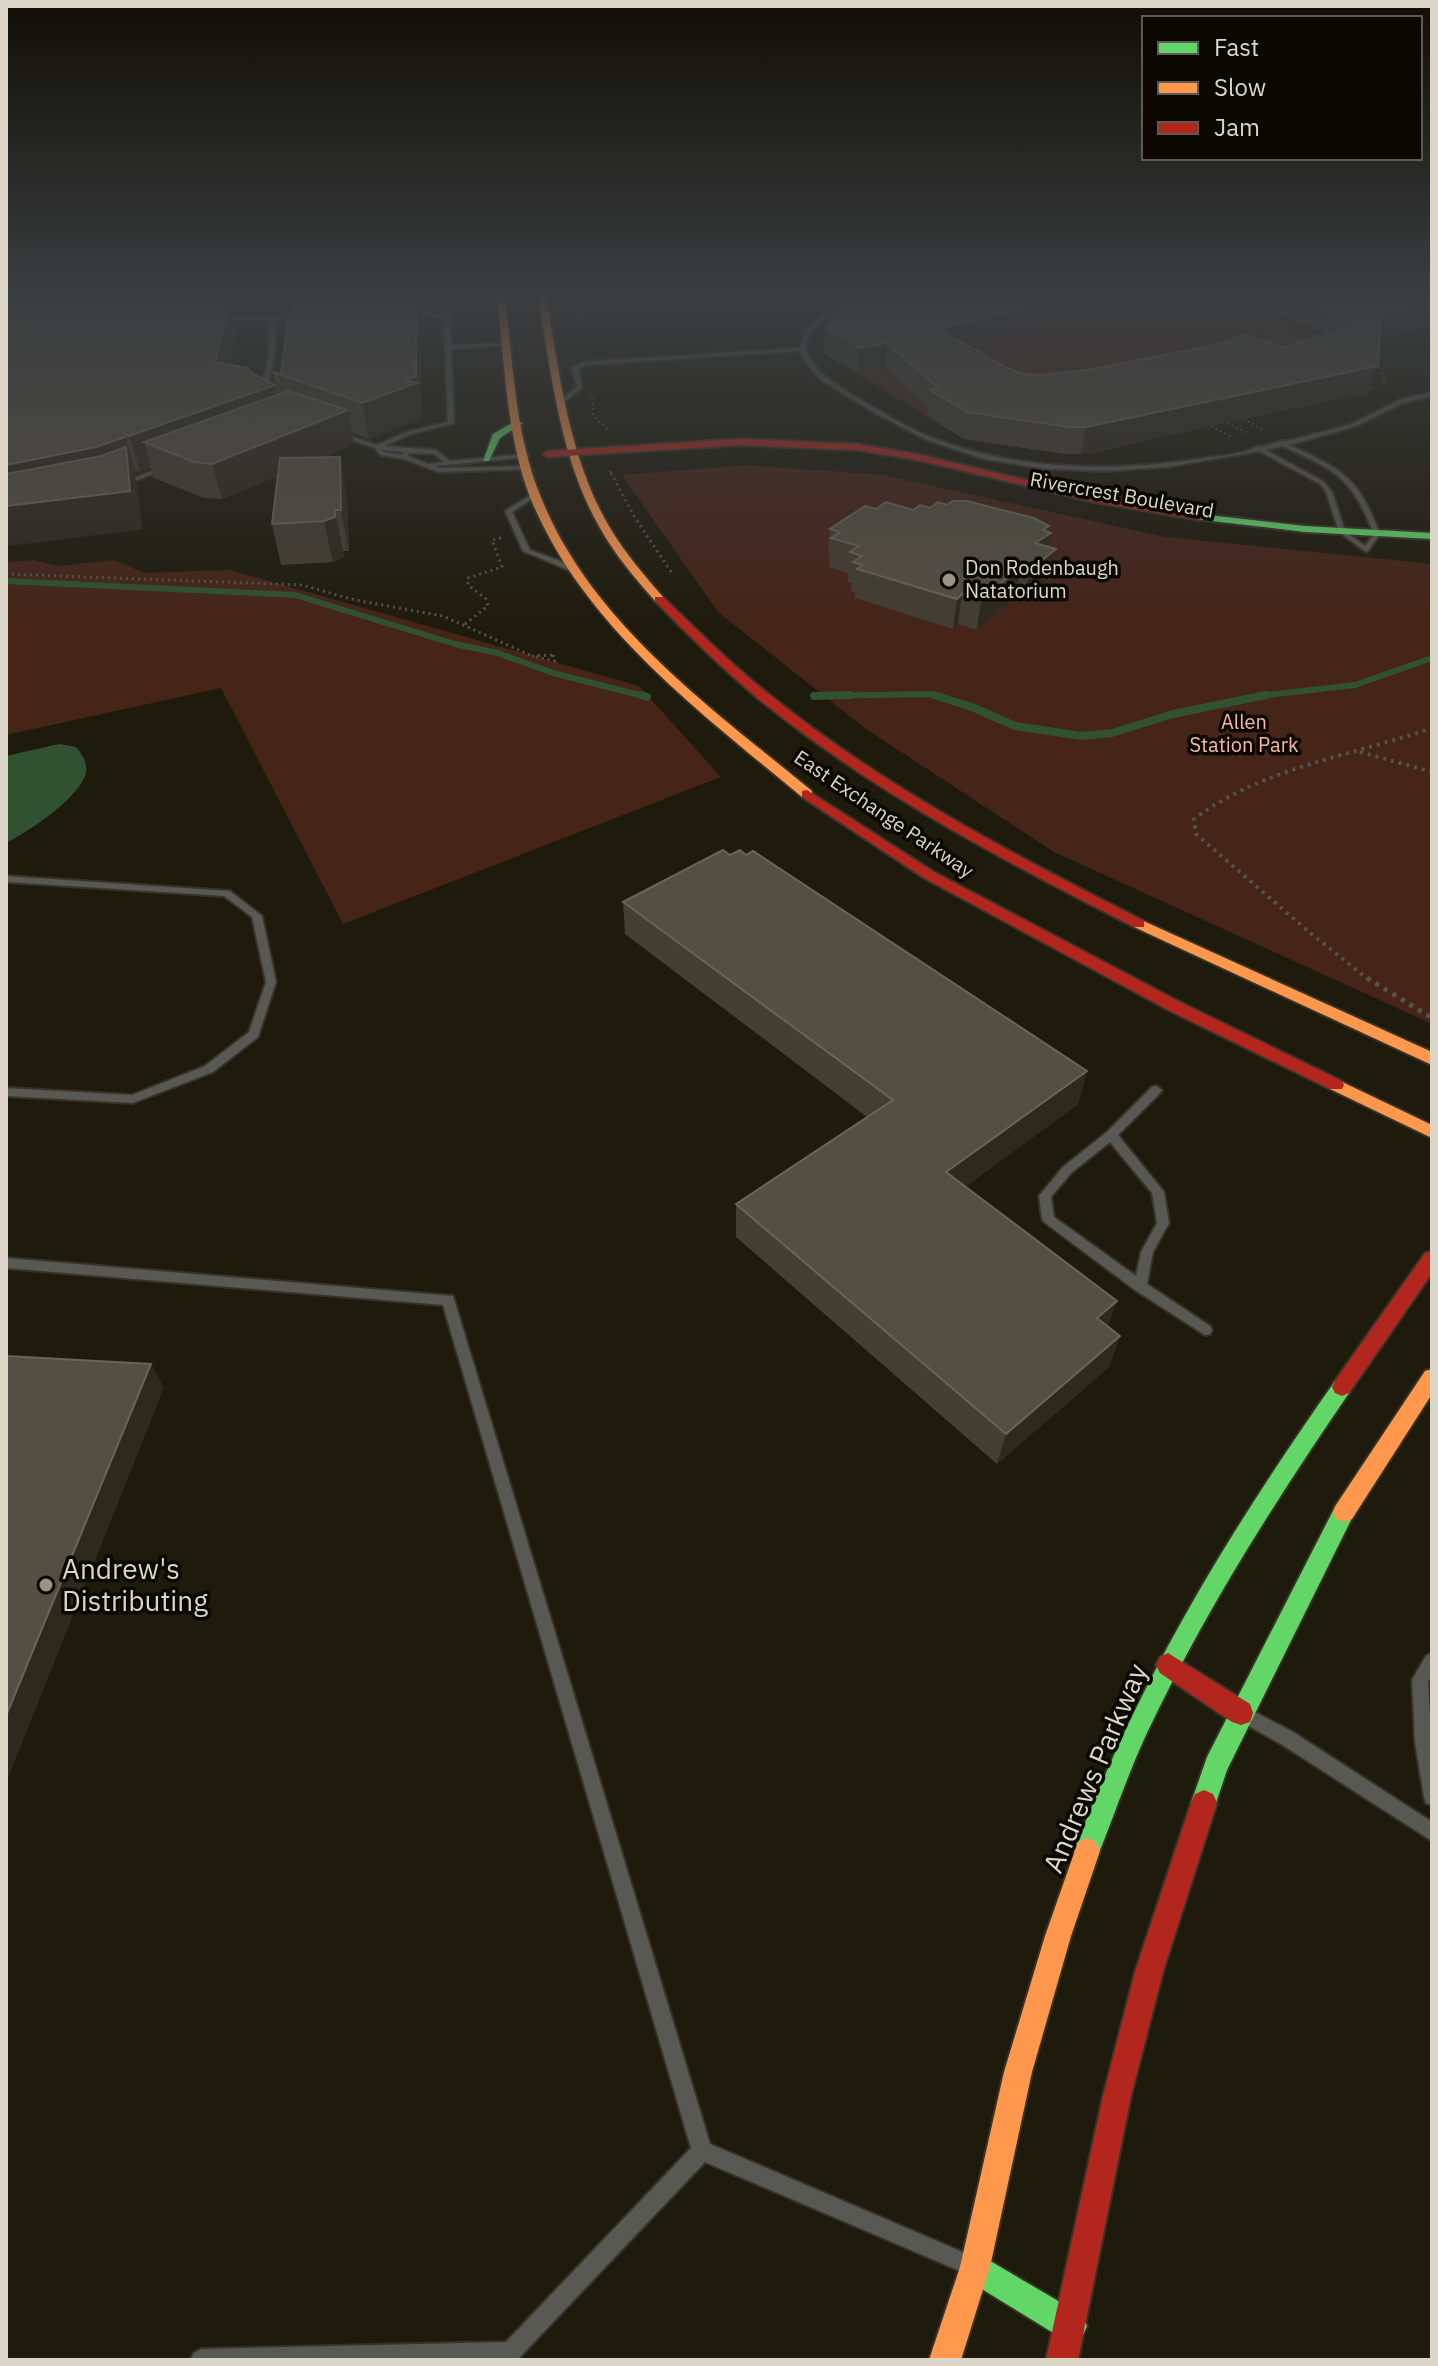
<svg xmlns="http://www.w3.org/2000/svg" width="1438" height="2366" viewBox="0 0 1438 2366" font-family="'IBM Plex Sans',sans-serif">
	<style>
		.green { fill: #462418 }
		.water { fill: #305230 }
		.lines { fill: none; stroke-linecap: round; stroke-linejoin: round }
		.stream-far1 { stroke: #305230; stroke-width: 6 }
		.stream { stroke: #305230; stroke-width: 8 }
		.lane-casing { stroke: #373328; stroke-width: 4 }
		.fast-casing { stroke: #373328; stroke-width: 4 }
		.slow-casing { stroke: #373328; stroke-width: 4 }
		.jam-casing { stroke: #373328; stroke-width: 4 }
		.path-far3 { stroke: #55534c; stroke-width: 2; stroke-dasharray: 2 3; stroke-linecap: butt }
		.path-far2 { stroke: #55534c; stroke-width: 3; stroke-dasharray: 2 4; stroke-linecap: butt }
		.path-far1 { stroke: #55534c; stroke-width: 4; stroke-dasharray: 3 5; stroke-linecap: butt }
		.path { stroke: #55534c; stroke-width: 5; stroke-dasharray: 4 6; stroke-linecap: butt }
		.lane { fill: #595953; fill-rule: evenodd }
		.fast { fill: #63d668; fill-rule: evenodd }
		.slow { fill: #ff974d; fill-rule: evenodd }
		.jam { fill: #b3261e; fill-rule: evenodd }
		.wall { fill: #443e33 }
		.shaded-wall { fill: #2e291d }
		.building { fill: #554f43; stroke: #6a6458; stroke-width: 2 }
		.poi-dot { fill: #999486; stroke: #0b0802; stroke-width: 3 }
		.labels { text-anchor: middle; stroke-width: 7; stroke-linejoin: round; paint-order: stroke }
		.far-street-label { font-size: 20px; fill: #dbd6c8; stroke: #0b0802 }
		.far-poi-label { font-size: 20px; fill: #dbd6c8; stroke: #0b0802; text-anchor: start }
		.far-park-label { font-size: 20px; fill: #f9b8a3; stroke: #0b0802 }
		.near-poi-label { font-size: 28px; fill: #dbd6c8; stroke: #0b0802; text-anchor: start }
		.near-street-label { font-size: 28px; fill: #dbd6c8; stroke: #0b0802 }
	</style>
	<rect width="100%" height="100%" fill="#1e1a0c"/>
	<!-- green -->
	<g class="green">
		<path d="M 995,298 L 1220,298 L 1240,302 L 1327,338 L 1370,386 L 1376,388 L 1365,395 L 1269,405 L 1280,411 L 1190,431 L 1178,424 L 1162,429 L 1173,434 L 1093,453 L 1065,454 L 964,439 L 824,353 L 847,325 Z"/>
		<path d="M 746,465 L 883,475 L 1165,537 L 1432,564 L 1432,1024 L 1054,852 L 866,729 L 718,612 L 622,475 Z"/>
		<path d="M 33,560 L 59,566 L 114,560 L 144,573 L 230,570 L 639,686 L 721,777 L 343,924 L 221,688 L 6,735 L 6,562 Z"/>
	</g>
	<!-- water -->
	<path class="water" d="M 59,744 L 76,747 C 83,755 89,765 85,776 C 75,801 29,831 6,843 L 6,756 Z"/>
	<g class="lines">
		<!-- stream-far1 -->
		<g class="stream-far1">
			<path d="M 6,581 L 295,595 L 455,644 L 498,653 L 553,673 L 647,697"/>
			<path d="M 814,696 L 929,694 L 940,697"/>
			<path d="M 1250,697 L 1355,685 L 1432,658"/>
		</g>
		<!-- stream -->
		<g class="stream">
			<path d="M 641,695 L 647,697"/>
			<path d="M 934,695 L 972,707 L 1015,726 L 1082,736 L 1112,733 L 1173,714 L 1266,695"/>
			<path d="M 814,696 L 850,695"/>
		</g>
		<!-- lane casing -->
		<g class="lane-casing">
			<g id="lane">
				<path d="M 219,298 L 302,302 L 305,304 L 302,306 L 206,301 L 142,303 L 139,301 Z"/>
				<path d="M 865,298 L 873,298 C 844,311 813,312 805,349 C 817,377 843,389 868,404 C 889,416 911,430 933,438 C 1018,471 1110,472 1199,459 C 1218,456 1243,455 1258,446 L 1261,447 L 1281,441 L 1288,441 L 1352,424 L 1399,400 L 1432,392 L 1432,396 L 1403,403 L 1356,426 L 1289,445 C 1345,471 1357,476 1380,534 L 1368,551 L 1366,552 L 1339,532 L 1326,492 L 1320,484 L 1259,451 L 1168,467 L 1107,471 L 1046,469 L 984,459 L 927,440 L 873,412 L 820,379 L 805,361 L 800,351 L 586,365 L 578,369 L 582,388 L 564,402 L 559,401 L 577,387 L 572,368 L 583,362 L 800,348 C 807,316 837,306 865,298 ZM 1283,446 C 1337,472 1350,475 1374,534 L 1365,546 L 1345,531 L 1332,492 L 1324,482 L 1266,450 Z"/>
				<path d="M 449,313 L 451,345 L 508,343 L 511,345 L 451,349 L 454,423 L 411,434 L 384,446 L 436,450 L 450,461 L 526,454 L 528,455 L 528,457 L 435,466 L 439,468 L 528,466 L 531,468 L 530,469 L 438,472 L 404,459 L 380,455 L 375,448 L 338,435 L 343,434 L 377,445 L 407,432 L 448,422 L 444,316 L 409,317 L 406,315 ZM 382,450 L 403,452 L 402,455 L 384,452 ZM 409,453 L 434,454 L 444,462 L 428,464 L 408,456 Z"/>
				<path d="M 303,315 L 305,318 L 275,319 L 275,352 L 266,393 L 261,394 L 269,352 L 269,319 L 217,320 L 214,318 L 217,316 Z"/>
				<path d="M 163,467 L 168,468 L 124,485 L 119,484 Z"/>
				<path d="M 533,494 L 538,495 L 512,512 L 530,550 L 579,568 L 579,572 L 573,572 L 523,551 L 505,511 Z"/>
				<path d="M 6,876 L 230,891 L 262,916 L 276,982 L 258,1037 L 213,1072 L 133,1103 L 6,1096 L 6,1088 L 132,1095 L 205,1066 L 249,1032 L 266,982 L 252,917 L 224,896 L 6,882 Z"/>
				<path d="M 1156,1086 L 1162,1090 L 1160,1093 L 1118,1135 L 1164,1192 L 1169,1223 L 1153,1252 L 1147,1284 L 1210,1326 L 1212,1330 L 1210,1334 L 1205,1335 L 1135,1290 L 1044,1222 L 1042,1219 L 1039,1196 L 1063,1167 L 1107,1132 L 1152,1087 ZM 1110,1142 L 1152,1193 L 1157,1223 L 1141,1252 L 1136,1276 L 1054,1217 L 1051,1197 L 1071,1173 Z"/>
				<path d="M 6,1258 L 453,1296 L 710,2144 L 967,2254 L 970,2261 L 967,2268 L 960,2271 L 705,2162 L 517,2360 L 190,2360 L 194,2353 L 201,2349 L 506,2342 L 691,2148 L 443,1305 L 6,1268 Z"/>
				<path d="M 1432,1653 L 1432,1675 L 1428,1682 L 1432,1747 L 1432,1805 L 1426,1803 L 1424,1797 L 1415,1742 L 1412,1680 L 1426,1656 Z"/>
				<path d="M 1251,1710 L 1293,1732 L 1432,1822 L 1432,1841 L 1281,1744 L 1245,1724 L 1243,1718 L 1245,1712 Z"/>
			</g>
		</g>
		<!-- fast casing -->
		<g class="fast-casing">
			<g id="fast">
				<path d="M 515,421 L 523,423 L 500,438 L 489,461 L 483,461 L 493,434 Z"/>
				<path d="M 1199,514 L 1305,526 L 1432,533 L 1432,539 L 1305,532 L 1195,519 L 1194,517 Z"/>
				<path d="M 1342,1378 L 1349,1381 L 1352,1387 L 1349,1393 C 1274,1503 1203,1614 1146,1735 C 1127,1776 1113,1819 1096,1860 L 1087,1864 L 1078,1860 L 1074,1851 C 1141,1675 1228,1534 1335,1381 Z"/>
				<path d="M 1344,1502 L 1352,1505 L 1355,1512 L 1227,1770 L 1213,1812 L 1204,1816 L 1195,1812 L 1191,1803 L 1207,1757 L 1336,1505 Z"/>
				<path d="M 975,2252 L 1082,2315 L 1087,2326 L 1082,2337 L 1071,2342 L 1060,2337 L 964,2278 L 960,2267 L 964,2256 Z"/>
			</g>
		</g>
		<!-- slow casing -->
		<g class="slow-casing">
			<g id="slow">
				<path d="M 497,298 L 505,298 C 513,363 515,433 540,495 C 590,622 710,707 812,791 L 812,797 L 802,797 C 699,711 582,625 530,497 C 506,435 505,363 497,298 Z"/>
				<path d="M 538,298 L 546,298 C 560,376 569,459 610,528 C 625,553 644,575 663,597 L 663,601 L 655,601 C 635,578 615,555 600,528 C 560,459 552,376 538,298 Z"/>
				<path d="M 1139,919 L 1432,1052 L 1432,1065 L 1134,927 L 1134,921 Z"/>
				<path d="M 1336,1079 L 1432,1125 L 1432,1138 L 1330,1089 L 1328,1085 Z"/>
				<path d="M 1432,1369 L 1432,1394 L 1352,1519 L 1344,1522 L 1336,1519 L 1333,1512 L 1336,1505 L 1425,1371 Z"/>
				<path d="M 1087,1838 L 1096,1842 L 1100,1851 L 1071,1936 L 1032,2072 L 990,2267 L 961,2360 L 929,2360 L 960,2267 L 1004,2072 L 1045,1936 L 1078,1842 Z"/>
			</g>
		</g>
		<!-- jam casing -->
		<g class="jam-casing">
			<g id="jam">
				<path d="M 741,439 L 857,444 L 917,454 L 1094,496 L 1204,517 L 1199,520 L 1094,502 L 917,460 L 857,450 L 741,445 L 548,457 L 543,454 L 548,451 Z"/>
				<path d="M 655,597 L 663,597 C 698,631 732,665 770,695 C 884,787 1014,855 1144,921 L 1144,927 L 1134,927 C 1004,861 875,793 761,701 C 724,670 689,636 655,601 Z"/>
				<path d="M 807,790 L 934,872 L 1182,1003 L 1342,1081 L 1344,1085 L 1342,1089 L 1330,1089 L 1170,1011 L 924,878 L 802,797 L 802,791 Z"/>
				<path d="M 1432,1251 L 1432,1273 L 1349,1393 L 1342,1396 L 1335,1393 L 1332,1387 L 1335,1381 L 1425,1253 Z"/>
				<path d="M 1168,1653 L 1250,1704 L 1253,1713 L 1250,1722 L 1241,1725 L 1232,1722 L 1160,1673 L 1156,1665 L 1160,1657 Z"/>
				<path d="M 1204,1790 L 1213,1794 L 1217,1803 L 1163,1972 L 1131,2096 L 1078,2360 L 1046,2360 L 1103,2096 L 1135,1972 L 1191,1803 L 1195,1794 Z"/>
			</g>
		</g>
		<!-- path-far3 -->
		<g class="path-far3">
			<path d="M 570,298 L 580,326 L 578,347"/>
			<path d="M 1208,298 L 1209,302 L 1253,325 L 1306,344"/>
			<path d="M 1381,368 L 1386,388"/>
			<path d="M 592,398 L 593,415 L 608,430"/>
			<path d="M 1243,419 L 1264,430"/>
			<path d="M 1227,423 L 1248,433"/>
			<path d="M 1211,426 L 1232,437"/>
			<path d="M 610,471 L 612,475"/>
		</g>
		<!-- path-far2 -->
		<g class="path-far2">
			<path d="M 611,473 L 634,516 L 673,575"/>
			<path d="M 6,574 L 302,585 L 355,600 L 443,616 L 532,656"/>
			<path d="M 465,624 L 488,606 L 486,599 L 468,585 L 468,578 L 502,567 L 492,540 L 501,538"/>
			<path d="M 553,655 L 555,661 L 532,656 Z"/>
		</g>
		<!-- path-far1 -->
		<g class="path-far1">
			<path d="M 1360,752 L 1432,772"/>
			<path d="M 1369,980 L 1309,932 L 1196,834 L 1194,819 C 1264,767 1351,756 1432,728"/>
		</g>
		<!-- path -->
		<path class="path" d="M 1367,978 L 1432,1018"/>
		<!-- lane -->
		<use href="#lane" class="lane"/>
		<!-- fast -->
		<use href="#fast" class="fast"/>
		<!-- slow -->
		<use href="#slow" class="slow"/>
		<!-- jam -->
		<use href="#jam" class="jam"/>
	</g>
	<!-- wall -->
	<g class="wall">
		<path d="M 299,298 L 431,298 L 432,303 L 429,309 L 425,309 L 426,319 L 421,340 L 421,410 L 422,419 L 369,439 L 352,433 L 354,444 L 324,457 L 347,496 L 349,551 L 343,551 L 344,557 L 333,562 L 281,565 L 272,524 L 278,476 L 222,499 L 204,498 L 154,478 L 151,468 L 140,472 L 136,471 L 136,473 L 134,474 L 137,484 L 142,529 L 6,546 L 155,300 L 156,305 L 229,303 L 236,335 L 230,365 L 250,372 L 275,385 L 277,395 L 273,372 L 281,374 Z"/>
		<path d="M 852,298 L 1144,298 L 1141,314 L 999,337 L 967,346 L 1004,366 L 1020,373 L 1039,375 L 1284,347 L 1323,336 L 1321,335 L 1322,332 L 1248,301 L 1248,298 L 1432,298 L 1432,327 L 1380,338 L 1369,392 L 1081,454 L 1065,454 L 964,439 L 927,416 L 928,408 L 885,368 L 857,373 L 824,353 L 825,328 Z"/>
		<path d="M 930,508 L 1048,532 L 1048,547 L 1056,549 L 1051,578 L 1024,600 L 1015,598 L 977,630 L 958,624 L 953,629 L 855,598 L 855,592 L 851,591 L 852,583 L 848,582 L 848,573 L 829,567 L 830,558 L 828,558 L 830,529 L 876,509 L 913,510 Z"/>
		<path d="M 623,902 L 1087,1071 L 1078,1104 L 965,1187 L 1108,1327 L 1120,1336 L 1109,1367 L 997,1464 L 736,1237 L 736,1204 L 867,1117 L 625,934 Z"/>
	</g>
	<!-- shaded-wall -->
	<g class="shaded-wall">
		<path d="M 418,298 L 423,298 L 426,319 L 421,340 L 421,410 L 422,419 L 369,439 L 362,403 L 406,380 L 416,306 Z"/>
		<path d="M 427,298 L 431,298 L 432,303 L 429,309 Z"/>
		<path d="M 1097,298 L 1144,298 L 1141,314 L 999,337 L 935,354 L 938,329 L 1002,313 Z"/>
		<path d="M 229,303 L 236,335 L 223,396 L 215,362 Z"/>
		<path d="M 1432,304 L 1432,327 L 1374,339 L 1381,314 Z"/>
		<path d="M 887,343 L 885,368 L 857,373 L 859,348 Z"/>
		<path d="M 1378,366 L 1369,392 L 1081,454 L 1086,427 Z"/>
		<path d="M 275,385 L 283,420 L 144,442 L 151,468 L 140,472 L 129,436 Z"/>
		<path d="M 348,410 L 354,444 L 222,499 L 212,464 Z"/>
		<path d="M 125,434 L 136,471 L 136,473 L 134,474 L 137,484 L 142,529 L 6,546 L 6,465 Z"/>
		<path d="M 340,457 L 347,496 L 349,551 L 341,510 Z"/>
		<path d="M 335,510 L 344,557 L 333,562 L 324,521 Z"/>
		<path d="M 1049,526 L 1047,535 L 1051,533 L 1046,557 L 1056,549 L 1051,578 L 1024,600 L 1035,543 L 1043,530 Z"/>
		<path d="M 1020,568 L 1015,598 L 977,630 L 981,600 Z"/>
		<path d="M 962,594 L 958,624 L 953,629 L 957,599 Z"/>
		<path d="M 1087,1071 L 1078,1104 L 940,1205 L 946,1172 Z"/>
		<path d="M 1117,1301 L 1106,1333 L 1097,1318 Z"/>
		<path d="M 1120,1336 L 1109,1367 L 997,1464 L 1006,1434 Z"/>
		<path d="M 151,1364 L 164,1388 L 6,1783 L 6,1716 Z"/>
	</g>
	<!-- building -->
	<g class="building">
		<path d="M 299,298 L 418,298 L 416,306 L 416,376 L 406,380 L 417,383 L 362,403 L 273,372 L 281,374 L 288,320 Z"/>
		<path d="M 852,298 L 1097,298 L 1002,313 L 938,329 L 1004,366 L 1020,373 L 1039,375 L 1087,370 L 1215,345 L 1247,335 L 1284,347 L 1364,325 L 1328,311 L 1334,310 L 1305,298 L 1432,298 L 1432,304 L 1381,314 L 1378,366 L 1086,427 L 1070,427 L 967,412 L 930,390 L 938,388 L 887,343 L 859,348 L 825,328 Z"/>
		<path d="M 155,300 L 155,305 L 229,303 L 215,362 L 248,368 L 250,372 L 275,385 L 129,436 L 125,434 L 125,437 L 96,447 L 6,465 L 6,302 Z"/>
		<path d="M 288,391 L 348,410 L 212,464 L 194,462 L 144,442 Z"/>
		<path d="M 126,447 L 130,491 L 6,506 L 6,474 L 101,456 Z"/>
		<path d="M 340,457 L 341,510 L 335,510 L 335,517 L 324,521 L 272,524 L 280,458 Z"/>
		<path d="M 953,501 L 967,501 L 1034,518 L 1049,526 L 1043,530 L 1051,533 L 1035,543 L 1056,549 L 1029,571 L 1020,568 L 981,600 L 962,594 L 957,599 L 857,569 L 863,565 L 853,562 L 862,556 L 850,552 L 859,546 L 831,538 L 840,532 L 830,529 L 865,506 L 876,509 L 886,502 L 913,510 L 920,505 L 930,508 L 938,502 L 947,505 Z"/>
		<path d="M 723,850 L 730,855 L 740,850 L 746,855 L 753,851 L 1087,1071 L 946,1172 L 1117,1301 L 1097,1318 L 1120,1336 L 1006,1434 L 736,1204 L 893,1100 L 623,902 Z"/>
		<path d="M 6,1356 L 151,1364 L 6,1716 Z"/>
	</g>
	<!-- sky -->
	<linearGradient id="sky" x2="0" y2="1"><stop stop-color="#100e07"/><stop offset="0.47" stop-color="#3b3e40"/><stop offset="1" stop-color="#3b3e40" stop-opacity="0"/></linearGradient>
	<rect width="1438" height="629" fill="url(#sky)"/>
	<!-- markers -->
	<g class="poi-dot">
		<circle cx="949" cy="580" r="8"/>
		<circle cx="46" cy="1585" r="8"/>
	</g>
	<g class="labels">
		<!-- far-street labels -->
		<g class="far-street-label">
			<text transform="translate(1122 495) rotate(10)" y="7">Rivercrest Boulevard</text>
			<text transform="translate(884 814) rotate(34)" y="7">East Exchange Parkway</text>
		</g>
		<!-- far-poi labels -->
		<g class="far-poi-label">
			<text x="965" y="575">Don Rodenbaugh<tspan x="965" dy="23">Natatorium</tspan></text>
		</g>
		<!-- far-park labels -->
		<g class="far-park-label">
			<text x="1244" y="729">Allen<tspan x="1244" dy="23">Station Park</tspan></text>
		</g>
		<!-- near-poi labels -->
		<g class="near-poi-label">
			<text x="62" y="1579">Andrew's<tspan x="62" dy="32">Distributing</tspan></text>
		</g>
		<!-- near-street labels -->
		<g class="near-street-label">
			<text transform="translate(1095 1768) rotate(-67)" y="10">Andrews Parkway</text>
		</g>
	</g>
	<!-- border -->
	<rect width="1438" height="2366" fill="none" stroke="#dbd6c8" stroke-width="16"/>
	<!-- legend -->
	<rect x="1142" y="16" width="280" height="144" fill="#0b0802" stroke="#5e5a51" stroke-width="2"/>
	<rect x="1158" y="42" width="40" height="12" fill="#63d668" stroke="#5e5a51" stroke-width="2"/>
	<text x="1214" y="56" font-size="24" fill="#dbd6c8">Fast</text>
	<rect x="1158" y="82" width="40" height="12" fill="#ff974d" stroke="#5e5a51" stroke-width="2"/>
	<text x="1214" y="96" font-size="24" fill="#dbd6c8">Slow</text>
	<rect x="1158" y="122" width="40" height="12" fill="#b3261e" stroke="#5e5a51" stroke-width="2"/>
	<text x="1214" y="136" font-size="24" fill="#dbd6c8">Jam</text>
</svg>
